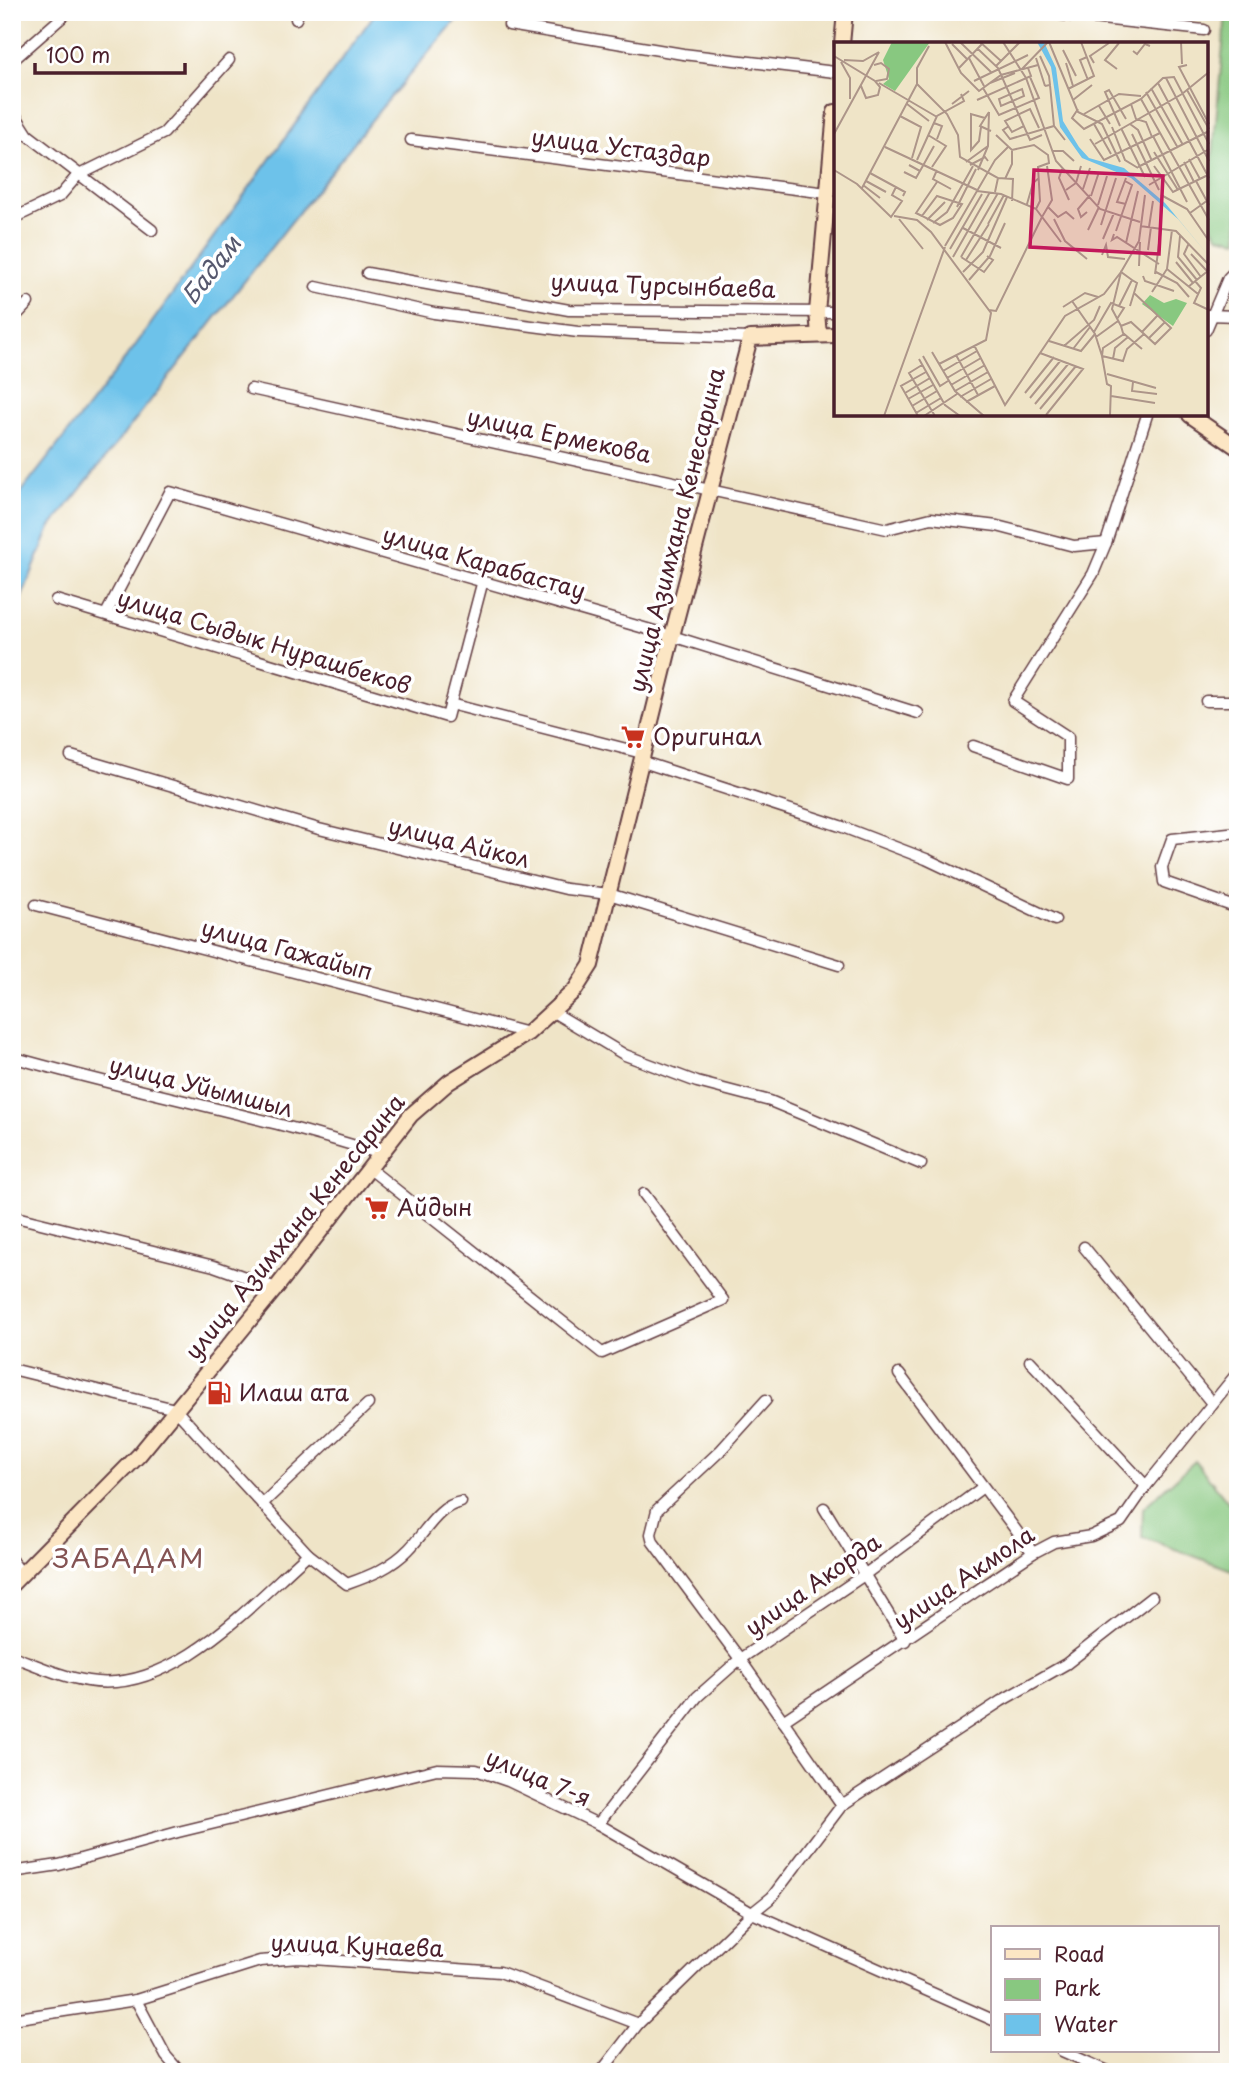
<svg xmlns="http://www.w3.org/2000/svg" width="1250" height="2084" viewBox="0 0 1250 2084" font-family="'Playpen Sans',sans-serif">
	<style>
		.green { fill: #88c880; stroke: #697456; stroke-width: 2 }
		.water { fill: #6dc2ea; stroke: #5c708a; stroke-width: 2 }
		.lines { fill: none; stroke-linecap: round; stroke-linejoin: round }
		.street-casing { stroke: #633d42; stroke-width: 13 }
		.secondary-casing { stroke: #633d42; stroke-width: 18 }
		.street { stroke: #fff; stroke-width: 10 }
		.secondary { stroke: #fce6c4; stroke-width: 14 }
		.labels { text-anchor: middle; stroke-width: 7; stroke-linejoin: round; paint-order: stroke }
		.street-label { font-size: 23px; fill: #4a1f2b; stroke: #fff }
		.poi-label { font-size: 23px; fill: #4a1f2b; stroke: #fff; text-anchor: start }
		.water-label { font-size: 24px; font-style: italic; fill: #56586e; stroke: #fff }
		.quarter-label { font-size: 26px; letter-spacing: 2px; fill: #845353; stroke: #fff }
		.inset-road { fill: none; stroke: #ad9589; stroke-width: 2 }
		.view { fill: #c2185b; fill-opacity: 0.15; stroke: #c2185b; stroke-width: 3.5 }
		.inset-edge { fill: none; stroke: #4a1f2b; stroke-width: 3.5 }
	</style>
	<rect width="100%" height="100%" fill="#fff"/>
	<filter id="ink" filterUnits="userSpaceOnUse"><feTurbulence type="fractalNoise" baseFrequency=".0143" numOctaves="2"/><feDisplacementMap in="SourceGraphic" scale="14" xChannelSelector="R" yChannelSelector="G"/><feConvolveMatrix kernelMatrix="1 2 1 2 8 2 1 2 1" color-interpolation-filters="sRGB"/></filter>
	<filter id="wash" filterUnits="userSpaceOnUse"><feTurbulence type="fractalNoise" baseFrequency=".00686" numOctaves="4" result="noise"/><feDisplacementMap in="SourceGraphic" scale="28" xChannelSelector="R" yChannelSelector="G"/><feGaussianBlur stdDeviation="1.57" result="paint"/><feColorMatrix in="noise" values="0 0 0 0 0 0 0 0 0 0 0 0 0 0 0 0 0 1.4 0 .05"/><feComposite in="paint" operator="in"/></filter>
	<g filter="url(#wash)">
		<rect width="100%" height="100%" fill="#efe4c7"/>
		<!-- green -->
		<g class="green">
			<path d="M 1226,12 L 1238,12 L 1238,240 L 1219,236 L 1207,220 Z"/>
			<path d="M 1195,1461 L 1238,1514 L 1237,1572 L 1142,1537 L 1143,1508 Z"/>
		</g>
		<!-- water -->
		<path class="water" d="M 376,12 L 463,12 L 378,112 L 50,528 L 12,621 L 12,504 L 132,350 Z"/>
	</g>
	<g filter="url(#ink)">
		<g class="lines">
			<!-- street casing -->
			<g class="street-casing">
				<g id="street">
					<path d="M 1036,12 L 1204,30"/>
					<path d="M 296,19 L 299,12"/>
					<path d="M 509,25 L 683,54 L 835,72"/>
					<path d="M 12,61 L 68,12"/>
					<path d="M 12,110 L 28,135 L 152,230"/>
					<path d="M 411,140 L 827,193"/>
					<path d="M 12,219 L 60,196 L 77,176 L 164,133 L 229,60"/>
					<path d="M 367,273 L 569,310 L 835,312"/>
					<path d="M 316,287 L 434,313 L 578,332 L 750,338"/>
					<path d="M 1207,315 L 1238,316"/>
					<path d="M 12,320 L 28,303"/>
					<path d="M 1206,330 L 1228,278 L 1238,268"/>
					<path d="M 251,389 L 887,529 L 931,518 L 997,526 L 1074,546 L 1106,543"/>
					<path d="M 56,600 L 447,717 L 482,584"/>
					<path d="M 106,614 L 170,492 L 672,636 L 918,713"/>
					<path d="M 1206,701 L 1238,701"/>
					<path d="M 450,704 L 642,753"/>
					<path d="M 973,746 L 1068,779 L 1068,737 L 1013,701 L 1093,574 L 1106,543 L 1147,415"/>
					<path d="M 71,756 L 319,829 L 566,889 L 609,894 L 839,965"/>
					<path d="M 640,761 L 840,826 L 926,859 L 1055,920"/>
					<path d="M 1238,832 L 1172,839 L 1162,867 L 1164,882 L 1238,908"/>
					<path d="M 36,905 L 528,1033"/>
					<path d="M 553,1012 L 625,1055 L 697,1082 L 770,1101 L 921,1164"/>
					<path d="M 12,1057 C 134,1092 261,1115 381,1154"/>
					<path d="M 370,1169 L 602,1353 L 723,1300 L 644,1194"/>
					<path d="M 12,1216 L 214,1266 L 276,1288"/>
					<path d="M 1084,1247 L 1211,1402"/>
					<path d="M 1030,1361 L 1146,1486"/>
					<path d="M 12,1369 L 175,1409 L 308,1554"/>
					<path d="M 899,1374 L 1033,1553"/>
					<path d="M 262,1504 L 368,1404"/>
					<path d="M 824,1508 L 905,1641"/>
					<path d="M 12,1561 L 22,1574"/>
					<path d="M 12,1656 C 36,1665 62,1677 88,1681 C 173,1695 251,1604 308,1554 L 347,1584 C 370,1576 392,1567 409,1549 C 425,1533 438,1506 461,1502"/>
					<path d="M 783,1721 L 1033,1553 L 1054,1542 L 1091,1536 L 1121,1522 L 1146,1486 L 1238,1372"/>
					<path d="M 842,1805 L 740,1659 L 864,1575 L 983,1487"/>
					<path d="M 598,1824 L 697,1697 L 740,1659 L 653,1542 L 651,1534 L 657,1510 L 720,1451 L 766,1400"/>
					<path d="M 12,1872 L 59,1865 L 178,1832 L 437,1769 L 476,1770 L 508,1781 L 598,1824 L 752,1913 L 638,2024"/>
					<path d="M 136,2000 L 166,2056 L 180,2072"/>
					<path d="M 12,2019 L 136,2000 L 260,1961 L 299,1958 L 500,1972 L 638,2024 L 601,2072"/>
					<path d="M 993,2020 L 752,1913 L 772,1897 L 842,1805 L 1001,1701 L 1066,1664 L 1152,1597"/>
					<path d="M 1062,2051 L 1110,2072"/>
				</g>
			</g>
			<!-- secondary casing -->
			<g class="secondary-casing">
				<g id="secondary">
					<path d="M 842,44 L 845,12"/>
					<path d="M 819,335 L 817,312 L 835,112"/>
					<path d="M 1190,415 L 1238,448"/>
					<path d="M 12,1584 L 139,1455 L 276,1288 L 411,1115 L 449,1082 L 528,1033 L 575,990 L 591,965 L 672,636 L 750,338 L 835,335"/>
				</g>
			</g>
			<!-- street -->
			<use href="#street" class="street"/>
			<!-- secondary -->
			<use href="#secondary" class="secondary"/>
		</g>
	</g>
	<!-- icons -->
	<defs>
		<g id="supermarket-bare" transform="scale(1.89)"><path d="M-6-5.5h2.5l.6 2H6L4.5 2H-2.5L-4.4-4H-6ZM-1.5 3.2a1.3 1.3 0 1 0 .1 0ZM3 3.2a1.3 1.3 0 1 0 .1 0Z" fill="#c8321e" stroke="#fff" stroke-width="2.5" paint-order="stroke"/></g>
		<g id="fuel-bare" transform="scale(1.89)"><path d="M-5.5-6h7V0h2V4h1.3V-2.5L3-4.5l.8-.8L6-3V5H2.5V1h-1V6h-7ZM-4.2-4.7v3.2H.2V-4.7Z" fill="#c8321e" stroke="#fff" stroke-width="2.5" paint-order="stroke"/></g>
	</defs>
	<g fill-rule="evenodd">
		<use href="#supermarket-bare" x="633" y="737"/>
		<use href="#supermarket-bare" x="377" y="1208"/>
		<use href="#fuel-bare" x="219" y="1393"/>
	</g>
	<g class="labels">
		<!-- street labels -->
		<g class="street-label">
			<text transform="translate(621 148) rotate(7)" y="8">улица Устаздар</text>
			<text transform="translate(663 286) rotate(2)" y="8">улица Турсынбаева</text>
			<text transform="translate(559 436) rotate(12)" y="8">улица Ермекова</text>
			<text transform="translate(677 530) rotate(-76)" y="8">улица Азимхана Кенесарина</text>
			<text transform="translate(484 563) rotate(16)" y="8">улица Карабастау</text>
			<text transform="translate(264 642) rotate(17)" y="8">улица Сыдык Нурашбеков</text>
			<text transform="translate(459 843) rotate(14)" y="8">улица Айкол</text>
			<text transform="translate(287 950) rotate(15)" y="8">улица Гажайып</text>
			<text transform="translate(201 1087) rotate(14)" y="8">улица Уйымшыл</text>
			<text transform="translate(295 1227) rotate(-51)" y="8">улица Азимхана Кенесарина</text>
			<text transform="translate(964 1578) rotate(-34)" y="8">улица Акмола</text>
			<text transform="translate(813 1585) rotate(-35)" y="8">улица Акорда</text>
			<text transform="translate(538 1778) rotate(23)" y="8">улица 7-я</text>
			<text transform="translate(357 1946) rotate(2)" y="8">улица Кунаева</text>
		</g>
		<!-- poi labels -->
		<g class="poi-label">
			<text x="653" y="745">Оригинал</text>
			<text x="397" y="1216">Айдын</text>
			<text x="239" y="1401">Илаш ата</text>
		</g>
		<!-- water labels -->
		<g class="water-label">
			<text transform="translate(212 270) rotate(-52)" y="8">Бадам</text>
		</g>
		<!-- quarter labels -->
		<g class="quarter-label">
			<text x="129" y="1568">ЗАБАДАМ</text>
		</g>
	</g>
	<!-- overview -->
	<g transform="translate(834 42)">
		<rect width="374" height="374" fill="#efe4c7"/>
		<path d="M 58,0 L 96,0 L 61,49 L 49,42 L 55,37 L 49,18 ZM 316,253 L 330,261 L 342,257 L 353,261 L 339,284 L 308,262 Z" fill="#88c880"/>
		<path d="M 203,0 L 210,0 L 222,26 L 229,79 L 245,105 L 255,116 L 290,126 L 331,161 L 374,213 L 344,177 L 297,136 L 248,116 L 226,85 L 217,25 Z" fill="#6dc2ea"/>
		<path class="inset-road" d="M 111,0 L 127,31 L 145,49 L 167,33 L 204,23M 126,0 L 157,30M 146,0 L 167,19M 169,0 L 192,36 L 222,119 L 266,167 L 306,180M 215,0 L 244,70 L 268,82 L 286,120M 347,0 L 348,22M 118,2 L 134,18M 144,7 L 164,26 L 196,98 L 208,93M 229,8 L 242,34M 299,9 L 303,12 L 311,2 L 316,4M 0,14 L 41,39 L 46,45 L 44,53 L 32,56 L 27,44M 206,14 L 215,34 L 216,43 L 211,44M 253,15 L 246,18 L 254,38M 135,16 L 150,44M 202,16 L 211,44M 10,18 L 29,19 L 45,10M 7,20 L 16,36 L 16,57M 232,21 L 239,44M 260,21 L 256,14 L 275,1M 40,23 L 47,21 L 55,27 L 53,37 L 42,39M 353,23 L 345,25 L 375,82M 162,24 L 186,0M 125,26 L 148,2M 188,27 L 214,0M 283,27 L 271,18 L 285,1M 332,36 L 375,119M 140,39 L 194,13M 45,41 L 103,75M 156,41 L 181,31M 324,41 L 375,136M 83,42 L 113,72 L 124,93 L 126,115 L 164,136 L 161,150M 216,43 L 220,84M 149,46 L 165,73 L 205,56 L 196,35M 317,46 L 349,103M 188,47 L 190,54 L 167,64 L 165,57 ZM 234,47 L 260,34 L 247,0M 353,48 L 375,87M 312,50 L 344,106M 307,57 L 375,178M 143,58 L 197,34 L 194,26M 239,58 L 258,43M 73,62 L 95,79M 118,62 L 135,49M 297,62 L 302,77 L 312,80 L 318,95M 265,64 L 276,82M 244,67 L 238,76 L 250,87 L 307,57 L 329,36 L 340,35 L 375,102M 250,72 L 285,52 L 307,54M 66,74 L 87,85 L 78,116M 151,76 L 146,84 L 157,89M 100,81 L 108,84 L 103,97M 260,82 L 277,112M 296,82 L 304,88 L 318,119M 175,84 L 169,88 L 176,97 L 220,84 L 231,98M 190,84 L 178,90 L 171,79 L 196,67 L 205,86M 286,84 L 271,50 L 275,48 L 292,77M 147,85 L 145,99 L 137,108 L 137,72 L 151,76 L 155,70M 278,85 L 291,118 L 304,126M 287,86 L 311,135M 0,92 L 45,10M 298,92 L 325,148M 94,93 L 112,104 L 98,125M 319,94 L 353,160M 256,97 L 270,118 L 326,91M 261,102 L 348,52 L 375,30M 51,105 L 143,148M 219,109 L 229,109 L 240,119M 320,110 L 344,148M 355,117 L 366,137M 83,118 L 103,74 L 130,59 L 127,52M 132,120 L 154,104 L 155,70M 350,120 L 360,140M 136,123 L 151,115 L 154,119M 320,124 L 339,150 L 374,133M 304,125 L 375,89M 228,127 L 225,136 L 235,158M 0,128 L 23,142 L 57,175 L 68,159 L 58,153 L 62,145M 103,128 L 99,137 L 117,147M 144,128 L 154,104M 86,129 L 100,104M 70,130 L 82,136 L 86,129 L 75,123M 36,131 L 71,150 L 69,154M 164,136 L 179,137 L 178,159M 171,137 L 178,122 L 178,107M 32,139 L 52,150M 362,139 L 375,163M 29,143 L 46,156M 315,143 L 375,107M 28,146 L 83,42 L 83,26 L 95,4M 249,147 L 256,126M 232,148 L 242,141 L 247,124M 143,149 L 167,152 L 202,167 L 206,159 L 204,125 L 215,121 L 214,113 L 200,103 L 178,108 L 162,93M 327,153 L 353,167 L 375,199M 103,154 L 128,162 L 119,176 L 106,183 L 88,174 ZM 257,154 L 265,130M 193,162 L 199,141 L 205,136M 292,162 L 283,160 L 292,136M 264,163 L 273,134M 123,165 L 142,127M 214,165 L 224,175 L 232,170 L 240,177M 202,167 L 208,175 L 218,158 L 213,124M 253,170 L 247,175 L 244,167 L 256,153M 356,171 L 374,158M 60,174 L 83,178 L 97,190 L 157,271 L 152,298 L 105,322M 88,174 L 82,171 L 103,140M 65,177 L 89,207M 220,177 L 231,199 L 253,217M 93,178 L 111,160M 99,181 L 113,170 L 139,124M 154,182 L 170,153M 267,183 L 282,136M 306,184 L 342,189 L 375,223M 315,185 L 319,159M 129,186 L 167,206M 254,188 L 265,165M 282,189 L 298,143 L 291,139M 280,192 L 278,198 L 283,195 L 325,222M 346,194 L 344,215 L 363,238M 269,197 L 280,171M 292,201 L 304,149M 355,201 L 350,212 L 367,235M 111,204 L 161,118 L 174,105M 116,207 L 148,152M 314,208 L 317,185M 324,209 L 327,187M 357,212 L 373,229M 268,213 L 272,203 L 274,215 L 291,217M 119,215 L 156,150M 127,215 L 164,151M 127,215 L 150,230 L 159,218 L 153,214M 132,218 L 155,182M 342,220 L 359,241M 305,224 L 306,200M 333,227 L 364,252M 129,230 L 149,210 L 173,155M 322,230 L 343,241 L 355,255M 321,232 L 325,203M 309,234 L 311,239 L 340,249M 135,238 L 156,214 L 171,181M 361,239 L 367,246 L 360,261 L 375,268M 354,245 L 375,228M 318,250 L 333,227 L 338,188M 238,259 L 261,292 L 268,314 L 273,342 L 277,344 L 276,374M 285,264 L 298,238 L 287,230 L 278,267 L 287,284 L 297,280 L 321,302 L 337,286 L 300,251M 296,264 L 303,241 L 298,238M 229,265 L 251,251 L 264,255M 155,268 L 162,269 L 208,175 L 227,200M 287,284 L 289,291 L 308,307M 260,290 L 277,261 L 290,266 L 283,277M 308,290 L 323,274M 290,292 L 269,306 L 268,314 L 289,319 L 293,307 L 310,292M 262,295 L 284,279M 315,296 L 331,280M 215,299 L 247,309 L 261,292M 140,303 L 171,363 L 231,274 L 270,252 L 287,230 L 305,199 L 311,153M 230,304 L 260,278 L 266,264M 239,307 L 256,285M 98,310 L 121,349 L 150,374M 206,311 L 249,327 L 212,373M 122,313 L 144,353M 89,314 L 106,344 L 114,339M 85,317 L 111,363 L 126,374M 279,317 L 281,306 L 294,295M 88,323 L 75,331 L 101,374M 109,329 L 143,309M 273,332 L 322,346M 113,336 L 147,316M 299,340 L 298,349 L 323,352M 117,343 L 151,323M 121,349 L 154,330M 71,351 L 96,336M 191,351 L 220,315M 277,354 L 321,361M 126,355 L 157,337M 196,356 L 227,318M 74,357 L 99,343M 132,360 L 161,344M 201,362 L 235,321M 78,364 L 103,349M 206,367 L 242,324M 82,371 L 107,356M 50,374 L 111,205M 84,374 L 67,344 L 92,330M 90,374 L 123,352"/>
		<path class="view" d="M 200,128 L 329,134 L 325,212 L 196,205 Z"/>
		<rect width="374" height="374" class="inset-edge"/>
	</g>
	<!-- margin -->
	<rect width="1250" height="2084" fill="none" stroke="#fff" stroke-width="42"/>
	<!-- legend -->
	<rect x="991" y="1926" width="228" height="126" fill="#ffffff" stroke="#b7a5aa" stroke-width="2"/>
	<rect x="1005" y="1949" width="35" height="10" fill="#fce6c4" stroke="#b7a5aa" stroke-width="2"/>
	<text x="1054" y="1962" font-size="21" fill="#4a1f2b">Road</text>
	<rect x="1005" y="1979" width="35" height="21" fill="#88c880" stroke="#b7a5aa" stroke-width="2"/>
	<text x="1054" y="1996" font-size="21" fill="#4a1f2b">Park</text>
	<rect x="1005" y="2014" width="35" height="21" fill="#6dc2ea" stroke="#b7a5aa" stroke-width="2"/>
	<text x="1054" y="2032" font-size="21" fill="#4a1f2b">Water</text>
	<!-- scale -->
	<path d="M35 63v10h150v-10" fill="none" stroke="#4a1f2b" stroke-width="3.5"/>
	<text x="46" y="63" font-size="21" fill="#4a1f2b" stroke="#ffffff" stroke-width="5" paint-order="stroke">100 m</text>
</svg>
